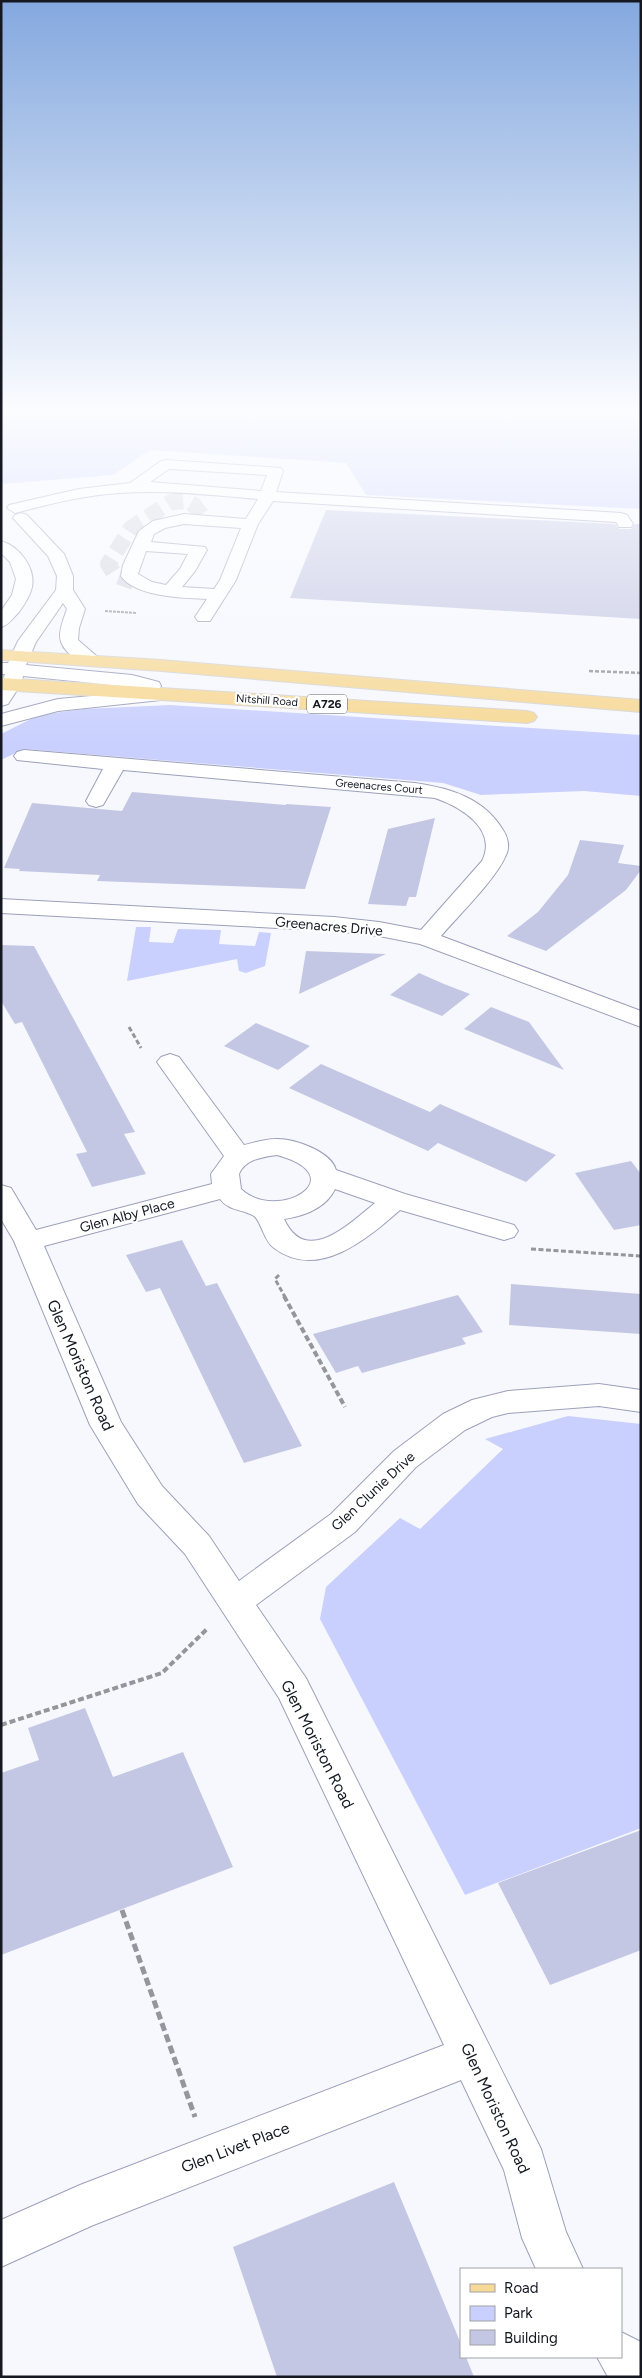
<svg xmlns="http://www.w3.org/2000/svg" width="642" height="2378" viewBox="0 0 642 2378" font-family="Figtree,sans-serif">
	<style>
		.green { fill: #c9d0fe }
		.building { fill: #c3c7e3 }
		.lines { fill: none; stroke-linecap: round; stroke-linejoin: round }
		.minor-tunnel { stroke: #d5d6dd; stroke-width: 16; stroke-dasharray: 16 8; stroke-linecap: butt }
		.minor-casing { stroke: #9ca0ba; stroke-width: 2 }
		.major-casing { stroke: #d5d5d7; stroke-width: 2 }
		.path-far4 { stroke: #94959d; stroke-width: 2; stroke-dasharray: 3 1; stroke-linecap: butt }
		.path-far3 { stroke: #94959d; stroke-width: 2.5; stroke-dasharray: 4 2; stroke-linecap: butt }
		.path-far2 { stroke: #94959d; stroke-width: 3; stroke-dasharray: 5 2.5; stroke-linecap: butt }
		.path-far1 { stroke: #94959d; stroke-width: 4; stroke-dasharray: 6 3; stroke-linecap: butt }
		.path { stroke: #94959d; stroke-width: 5; stroke-dasharray: 8 4; stroke-linecap: butt }
		.minor { fill: #fff; fill-rule: evenodd }
		.major { fill: #f7d997; fill-rule: evenodd }
		.labels { text-anchor: middle; stroke-width: 4.5; stroke-linejoin: round; paint-order: stroke }
		.far-street-label { font-size: 11px; fill: #151721; stroke: #fff }
		.shield { fill: #fff; stroke: #5b5d64; stroke-width: 1 }
		.shield-label { font-size: 12px; font-weight: bold; fill: #151721 }
		.street-label { font-size: 14px; fill: #151721; stroke: #fff }
		.near-street-label { font-size: 16px; fill: #151721; stroke: #fff }
	</style>
	<rect width="100%" height="100%" fill="#f7f8fe"/>
	<!-- green -->
	<g class="green">
		<path d="M 1,414 L 641,414 L 641,509 L 366,495 L 346,463 L 150,450 L 113,475 L 1,484 Z"/>
		<path d="M 170,705 L 641,735 L 641,796 L 584,791 L 481,795 L 443,783 L 24,749 L 1,760 L 1,734 L 39,715 L 84,709 Z"/>
		<path d="M 136,927 L 151,927 L 149,942 L 173,943 L 178,929 L 221,930 L 219,944 L 255,946 L 259,932 L 271,933 L 265,966 L 246,973 L 239,971 L 237,959 L 127,981 Z"/>
		<path d="M 568,1416 L 641,1424 L 641,1828 L 465,1895 L 320,1619 L 326,1587 L 400,1518 L 420,1529 L 503,1449 L 485,1439 Z"/>
	</g>
	<!-- building -->
	<g class="building">
		<path d="M 326,510 L 615,524 L 619,529 L 631,529 L 635,524 L 641,524 L 641,619 L 290,598 Z"/>
		<path d="M 132,792 L 286,805 L 286,804 L 331,807 L 305,889 L 97,881 L 100,875 L 19,871 L 20,869 L 4,868 L 32,803 L 122,811 Z"/>
		<path d="M 435,818 L 416,897 L 409,897 L 406,906 L 368,904 L 388,829 Z"/>
		<path d="M 580,840 L 624,845 L 618,863 L 641,866 L 641,870 L 626,890 L 546,951 L 507,936 L 538,912 L 568,875 Z"/>
		<path d="M 1,945 L 34,946 L 135,1132 L 124,1134 L 146,1174 L 92,1187 L 76,1154 L 87,1152 L 22,1022 L 15,1024 L 1,1001 Z"/>
		<path d="M 306,951 L 386,954 L 299,994 Z"/>
		<path d="M 419,973 L 444,984 L 470,994 L 442,1016 L 390,995 Z"/>
		<path d="M 491,1007 L 529,1022 L 564,1070 L 464,1029 Z"/>
		<path d="M 256,1023 L 282,1034 L 310,1046 L 278,1070 L 224,1046 Z"/>
		<path d="M 321,1064 L 430,1112 L 440,1104 L 556,1155 L 526,1182 L 438,1143 L 428,1151 L 289,1088 Z"/>
		<path d="M 631,1161 L 641,1174 L 641,1225 L 614,1230 L 575,1173 Z"/>
		<path d="M 182,1240 L 206,1286 L 217,1283 L 302,1446 L 244,1463 L 160,1288 L 146,1292 L 126,1255 Z"/>
		<path d="M 511,1284 L 641,1294 L 641,1334 L 509,1325 Z"/>
		<path d="M 458,1295 L 483,1332 L 462,1338 L 466,1344 L 362,1373 L 358,1366 L 336,1373 L 313,1334 Z"/>
		<path d="M 85,1708 L 113,1777 L 183,1752 L 233,1867 L 1,1955 L 1,1773 L 39,1760 L 28,1728 Z"/>
		<path d="M 641,1830 L 641,1950 L 550,1985 L 498,1883 Z"/>
		<path d="M 394,2182 L 461,2344 L 461,2357 L 466,2357 L 474,2377 L 277,2377 L 233,2247 Z"/>
	</g>
	<g class="lines">
		<!-- minor-tunnel -->
		<path class="minor-tunnel" d="M 134,582 L 115,575 L 108,564 L 131,528 L 171,502 L 187,501 L 194,505 L 205,520"/>
		<!-- minor casing -->
		<g class="minor-casing">
			<g id="minor">
				<path d="M 166,460 L 281,468 L 283,471 L 276,492 L 621,513 L 627,515 L 633,524 L 631,527 L 619,527 L 616,522 L 273,501 L 258,524 L 236,580 L 210,621 L 198,621 L 195,617 L 207,599 C 184,598 135,597 121,576 L 123,565 L 139,531 L 153,521 L 184,514 L 246,519 L 258,499 C 212,495 166,490 120,493 C 85,495 50,504 15,513 L 7,508 L 9,505 L 79,489 L 130,483 L 161,461 ZM 169,469 L 267,475 L 261,491 L 150,482 ZM 184,524 L 241,528 L 220,580 L 214,589 L 182,587 L 195,571 L 207,550 L 205,547 L 151,542 L 154,534 L 165,528 ZM 146,551 L 188,554 L 180,569 L 166,585 L 152,582 L 138,574 Z"/>
				<path d="M 21,513 L 27,515 L 64,554 L 73,576 L 73,590 L 85,609 L 79,628 L 78,640 L 101,660 L 98,664 C 84,667 60,652 60,636 C 60,627 64,618 67,609 L 63,603 L 36,642 L 26,665 L 132,675 L 159,682 L 161,686 L 159,690 L 170,691 L 172,695 L 170,699 L 58,711 L 1,726 L 1,714 L 58,699 L 148,691 L 132,687 L 23,676 L 21,684 L 8,704 L 1,706 L 1,686 L 5,674 L 1,674 L 1,663 L 8,663 L 18,641 L 56,590 L 57,576 L 48,556 L 13,518 L 15,515 Z"/>
				<path d="M 1,541 C 19,546 36,568 32,587 C 30,596 24,605 19,612 C 13,618 9,625 1,627 L 1,611 L 12,595 L 16,579 L 10,562 L 1,553 Z"/>
				<path d="M 24,750 L 415,783 C 450,788 484,798 503,830 C 508,837 510,847 506,855 C 497,878 458,916 441,936 L 641,1011 L 641,1027 L 420,944 L 379,936 L 334,931 L 1,913 L 1,899 L 334,917 L 379,922 L 421,930 L 482,861 C 498,829 461,807 435,798 L 123,770 L 103,805 L 96,807 L 89,805 L 86,801 L 103,769 L 17,760 L 14,756 L 17,752 Z"/>
				<path d="M 170,1054 L 179,1057 L 244,1145 C 254,1143 265,1139 275,1139 C 293,1138 331,1151 336,1170 L 405,1194 L 514,1225 L 518,1231 L 514,1237 L 504,1240 L 400,1210 C 367,1239 318,1281 274,1248 C 264,1241 261,1221 254,1216 C 242,1209 229,1211 220,1199 L 44,1246 L 121,1422 L 162,1486 L 209,1536 L 239,1581 L 331,1514 L 394,1451 L 443,1414 L 472,1400 L 508,1391 L 599,1384 L 641,1390 L 641,1412 L 599,1406 L 508,1413 L 492,1417 L 465,1430 L 416,1467 L 355,1532 L 256,1605 L 306,1678 L 541,2149 L 566,2232 L 583,2269 L 536,2269 L 522,2238 L 504,2170 L 461,2080 L 91,2226 L 1,2267 L 1,2220 L 80,2185 L 444,2045 L 279,1698 L 185,1554 L 138,1504 L 90,1425 L 14,1241 L 1,1219 L 1,1185 L 11,1188 L 36,1230 L 212,1184 L 211,1174 L 224,1156 L 157,1062 L 161,1057 ZM 277,1155 C 356,1177 277,1223 241,1189 L 239,1174 C 245,1159 263,1157 277,1155 ZM 335,1189 L 375,1203 C 349,1224 306,1267 284,1219 C 304,1216 326,1208 335,1189 Z"/>
				<path d="M 621,2332 L 641,2342 L 641,2377 L 608,2377 L 597,2357 L 621,2357 Z"/>
			</g>
		</g>
		<!-- major casing -->
		<g class="major-casing">
			<g id="major">
				<path d="M 1,650 L 161,660 L 641,700 L 641,712 L 161,671 L 1,660 Z"/>
				<path d="M 1,678 L 527,711 L 534,713 L 537,717 L 534,721 L 527,723 L 1,690 Z"/>
			</g>
		</g>
		<!-- path-far4 -->
		<path class="path-far4" d="M 105,611 L 136,613"/>
		<!-- path-far3 -->
		<path class="path-far3" d="M 589,671 L 641,673"/>
		<!-- path-far2 -->
		<g class="path-far2">
			<path d="M 129,1027 L 141,1048"/>
			<path d="M 531,1249 L 641,1256"/>
			<path d="M 279,1275 L 275,1279 L 285,1297"/>
		</g>
		<!-- path-far1 -->
		<g class="path-far1">
			<path d="M 284,1296 L 345,1407"/>
			<path d="M 1,1725 L 162,1673 L 208,1628"/>
		</g>
		<!-- path -->
		<path class="path" d="M 122,1910 L 195,2117"/>
		<!-- minor -->
		<use href="#minor" class="minor"/>
		<!-- major -->
		<use href="#major" class="major"/>
	</g>
	<!-- sky -->
	<linearGradient id="sky" x2="0" y2="1"><stop stop-color="#84a8df"/><stop offset="0.55" stop-color="#fbfcff"/><stop offset="1" stop-color="#fbfcff" stop-opacity="0"/></linearGradient>
	<rect width="642" height="747" fill="url(#sky)"/>
	<g class="labels">
		<!-- far-street labels -->
		<g class="far-street-label">
			<text transform="translate(267 700) rotate(4)" y="4">Nitshill Road</text>
			<text transform="translate(379 786) rotate(5)" y="4">Greenacres Court</text>
		</g>
		<!-- shield labels -->
		<rect class="shield" x="307" y="694.5" width="40" height="19" rx="4"/>
		<g class="shield-label">
			<text x="327" y="708">A726</text>
		</g>
		<!-- street labels -->
		<g class="street-label">
			<text transform="translate(329 926) rotate(5)" y="5">Greenacres Drive</text>
			<text transform="translate(127 1215) rotate(-15)" y="5">Glen Alby Place</text>
			<text transform="translate(373 1491) rotate(-43)" y="5">Glen Clunie Drive</text>
		</g>
		<!-- near-street labels -->
		<g class="near-street-label">
			<text transform="translate(81 1365) rotate(66)" y="6">Glen Moriston Road</text>
			<text transform="translate(318 1744) rotate(63)" y="6">Glen Moriston Road</text>
			<text transform="translate(496 2108) rotate(65)" y="6">Glen Moriston Road</text>
			<text transform="translate(235 2147) rotate(-21)" y="6">Glen Livet Place</text>
		</g>
	</g>
	<!-- border -->
	<rect width="642" height="2378" fill="none" stroke="#151721" stroke-width="5"/>
	<!-- legend -->
	<rect x="460" y="2268" width="162" height="90" fill="#ffffff" stroke="#a1a2a6"/>
	<rect x="470" y="2284" width="25" height="8" fill="#f7d997" stroke="#a1a2a6"/>
	<text x="504" y="2293" font-size="15" fill="#151721">Road</text>
	<rect x="470" y="2306" width="25" height="15" fill="#c9d0fe" stroke="#a1a2a6"/>
	<text x="504" y="2318" font-size="15" fill="#151721">Park</text>
	<rect x="470" y="2330" width="25" height="15" fill="#c3c7e3" stroke="#a1a2a6"/>
	<text x="504" y="2343" font-size="15" fill="#151721">Building</text>
</svg>
